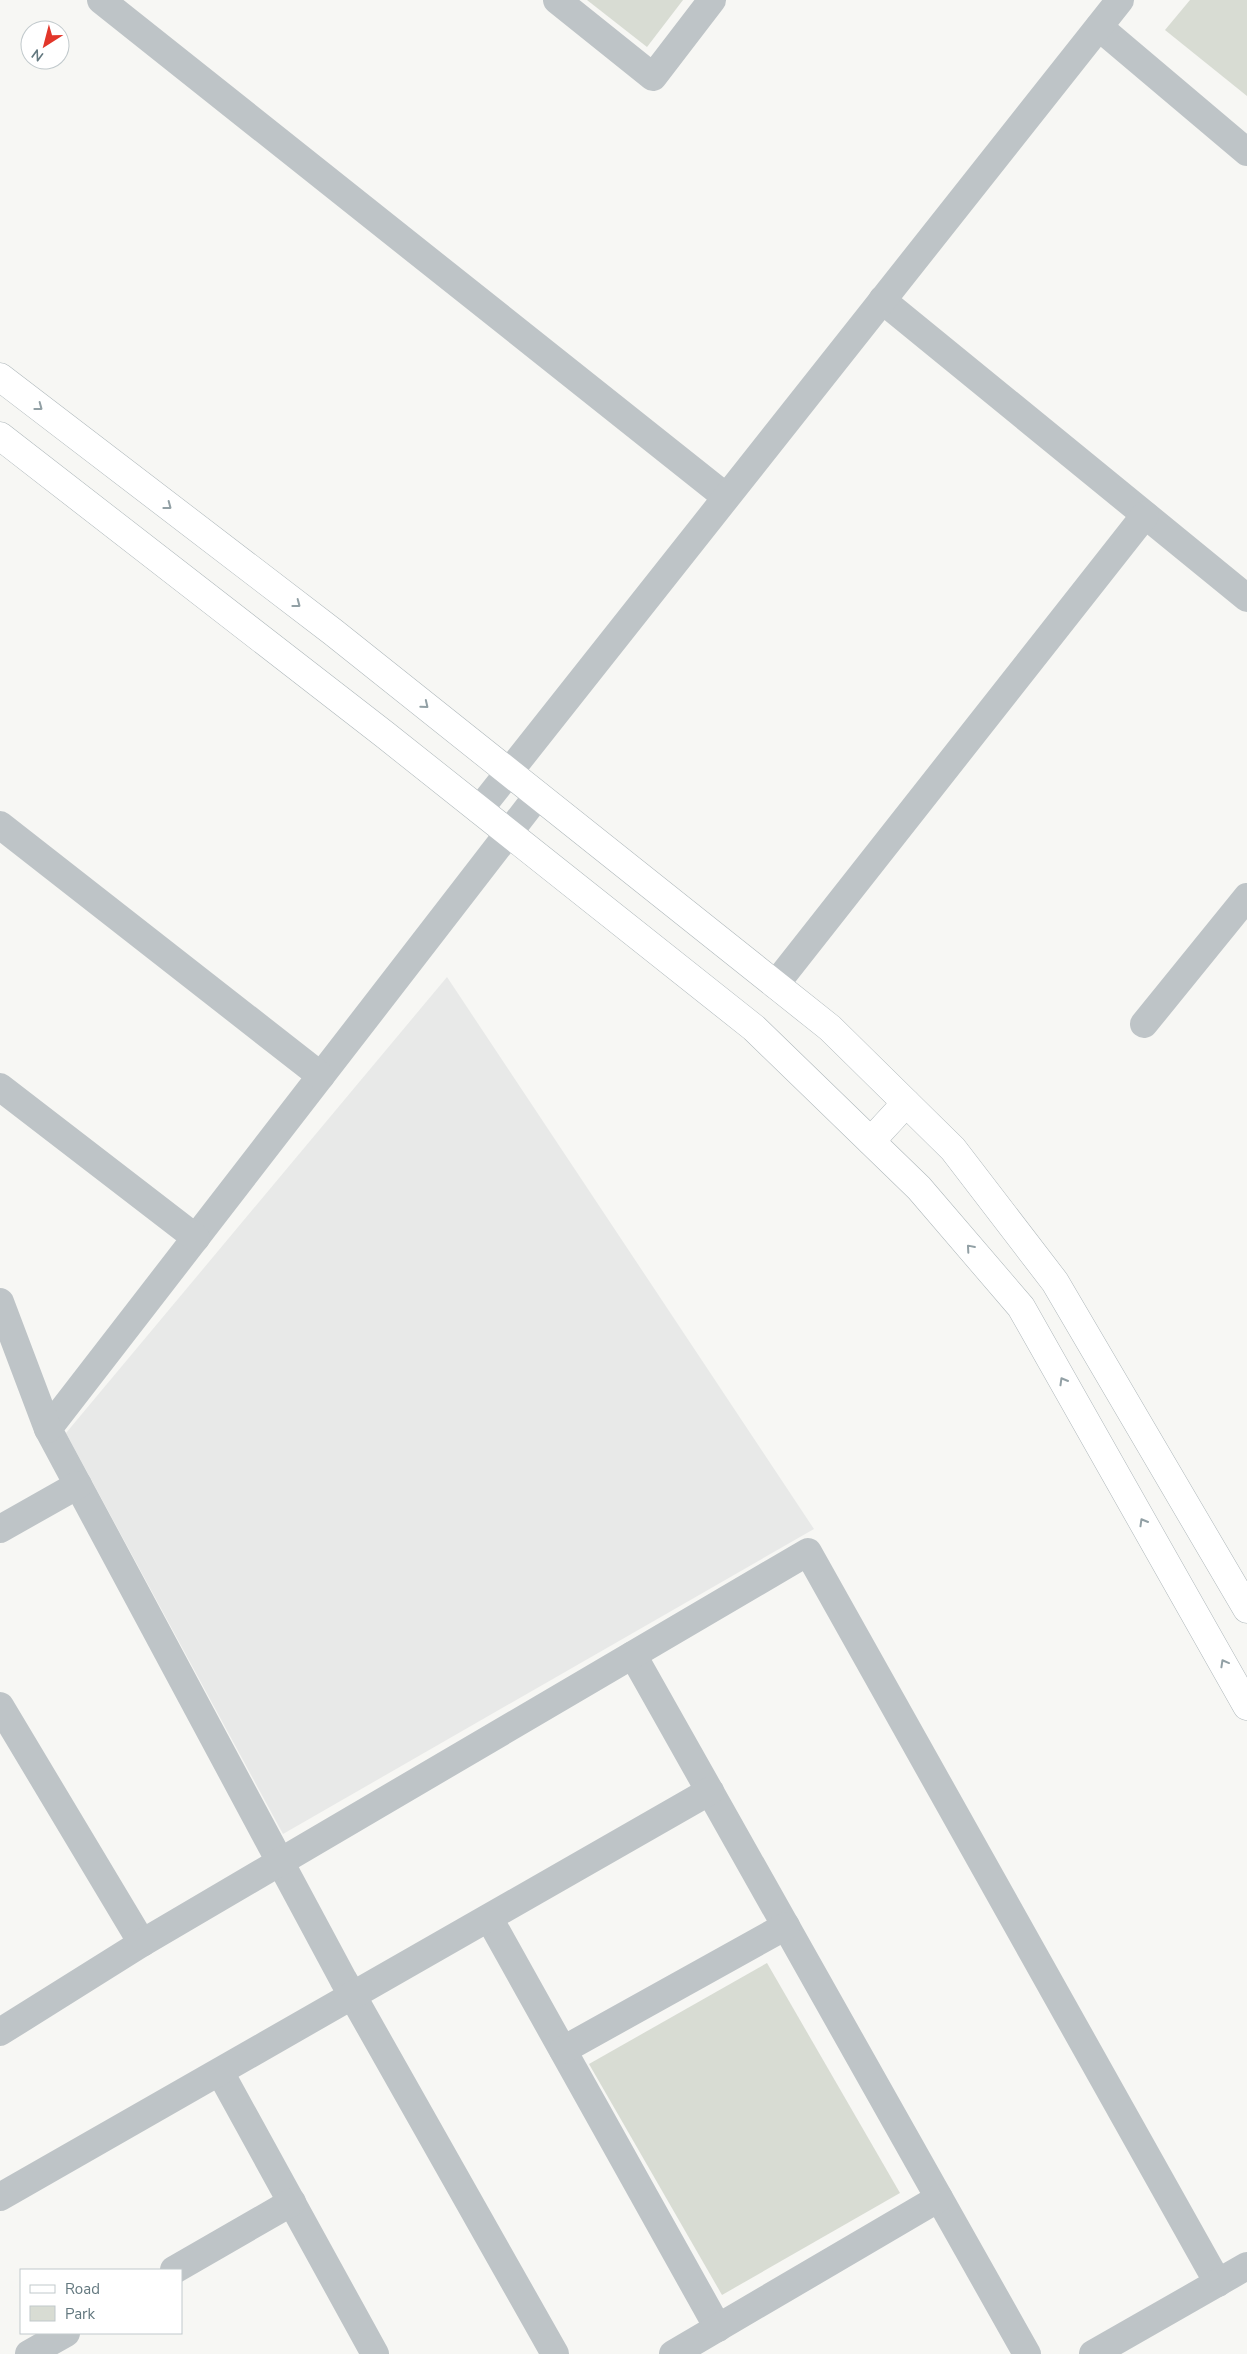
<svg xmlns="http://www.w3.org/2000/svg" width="1247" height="2354" viewBox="0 0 1247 2354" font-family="'Nunito Sans',sans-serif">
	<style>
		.built { fill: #e8e9e8 }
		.green { fill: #d8dcd3 }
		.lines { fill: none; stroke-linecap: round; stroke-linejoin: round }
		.secondary-casing { stroke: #aeb7ba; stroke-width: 29 }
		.street { stroke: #bec4c7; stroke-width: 28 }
		.secondary { stroke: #fff; stroke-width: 28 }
		.oneway { stroke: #92a0a5 }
	</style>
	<rect width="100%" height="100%" fill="#f7f7f4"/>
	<!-- built -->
	<path class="built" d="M 447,977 L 814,1529 L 283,1834 L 66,1433 Z"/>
	<!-- green -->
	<g class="green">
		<path d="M 587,0 L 683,0 L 647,47 Z"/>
		<path d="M 1190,0 L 1247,0 L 1247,96 L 1165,30 Z"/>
		<path d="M 767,1963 L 900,2193 L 722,2295 L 589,2064 Z"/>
	</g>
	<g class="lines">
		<!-- secondary casing -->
		<g class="secondary-casing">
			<g id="secondary">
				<path d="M 0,377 L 333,632 L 830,1028 L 953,1149 L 1055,1282 L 1247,1609"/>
				<path d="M 0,436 L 384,734 L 754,1028 L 919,1188 L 1021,1307 L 1247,1706"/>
				<path d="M 871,1141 L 906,1103"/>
			</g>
		</g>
		<!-- street -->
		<g class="street">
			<path d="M 101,0 L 726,497"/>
			<path d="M 557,0 L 653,77 L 712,0"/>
			<path d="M 1099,27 L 1247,152"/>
			<path d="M 882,300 L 1247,598"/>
			<path d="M 538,795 L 48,1429 L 343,1979 L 555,2354"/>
			<path d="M 479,810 L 1120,0"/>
			<path d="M 0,825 L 321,1076"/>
			<path d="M 775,985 L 1145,515"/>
			<path d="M 1144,1024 L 1247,897"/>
			<path d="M 0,1087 L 196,1238"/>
			<path d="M 0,1302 L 48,1429"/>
			<path d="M 0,1529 L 78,1485"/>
			<path d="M 633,1655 L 1027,2354"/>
			<path d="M 0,1706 L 142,1943"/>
			<path d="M 489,1918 L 718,2328"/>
			<path d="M 0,2032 L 142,1943 L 808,1552 L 1218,2283"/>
			<path d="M 563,2050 L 786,1926"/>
			<path d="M 220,2072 L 375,2354"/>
			<path d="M 0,2197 L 710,1791"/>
			<path d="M 174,2270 L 292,2202"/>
			<path d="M 29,2354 L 66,2333"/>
			<path d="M 673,2354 L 939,2198"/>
			<path d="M 1093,2354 L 1247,2266"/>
		</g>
		<!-- secondary -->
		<use href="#secondary" class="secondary"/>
	</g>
	<!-- one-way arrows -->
	<defs><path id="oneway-chevron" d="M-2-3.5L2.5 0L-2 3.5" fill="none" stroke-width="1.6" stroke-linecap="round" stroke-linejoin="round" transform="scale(1.25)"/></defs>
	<g class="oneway">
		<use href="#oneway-chevron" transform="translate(39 407) rotate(37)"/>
		<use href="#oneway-chevron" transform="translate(168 506) rotate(37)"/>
		<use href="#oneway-chevron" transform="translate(297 604) rotate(37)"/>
		<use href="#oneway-chevron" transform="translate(425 705) rotate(39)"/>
		<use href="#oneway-chevron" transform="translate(970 1248) rotate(-131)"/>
		<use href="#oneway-chevron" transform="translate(1063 1381) rotate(-120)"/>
		<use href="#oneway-chevron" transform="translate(1143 1522) rotate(-120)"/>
		<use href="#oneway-chevron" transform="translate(1224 1663) rotate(-119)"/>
	</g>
	<!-- legend -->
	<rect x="20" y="2269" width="162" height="65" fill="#ffffff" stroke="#c1c9cc"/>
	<rect x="30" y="2285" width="25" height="8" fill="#ffffff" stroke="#c1c9cc"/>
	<text x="65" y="2294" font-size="15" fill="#63787f">Road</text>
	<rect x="30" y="2306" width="25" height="15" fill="#d8dcd3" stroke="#c1c9cc"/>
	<text x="65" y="2319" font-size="15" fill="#63787f">Park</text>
	<!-- north arrow -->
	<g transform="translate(45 45) rotate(216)"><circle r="24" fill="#ffffff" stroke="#c1c9cc"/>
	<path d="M0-4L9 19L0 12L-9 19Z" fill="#e2362a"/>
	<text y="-8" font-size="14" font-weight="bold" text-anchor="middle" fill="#63787f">N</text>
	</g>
</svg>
